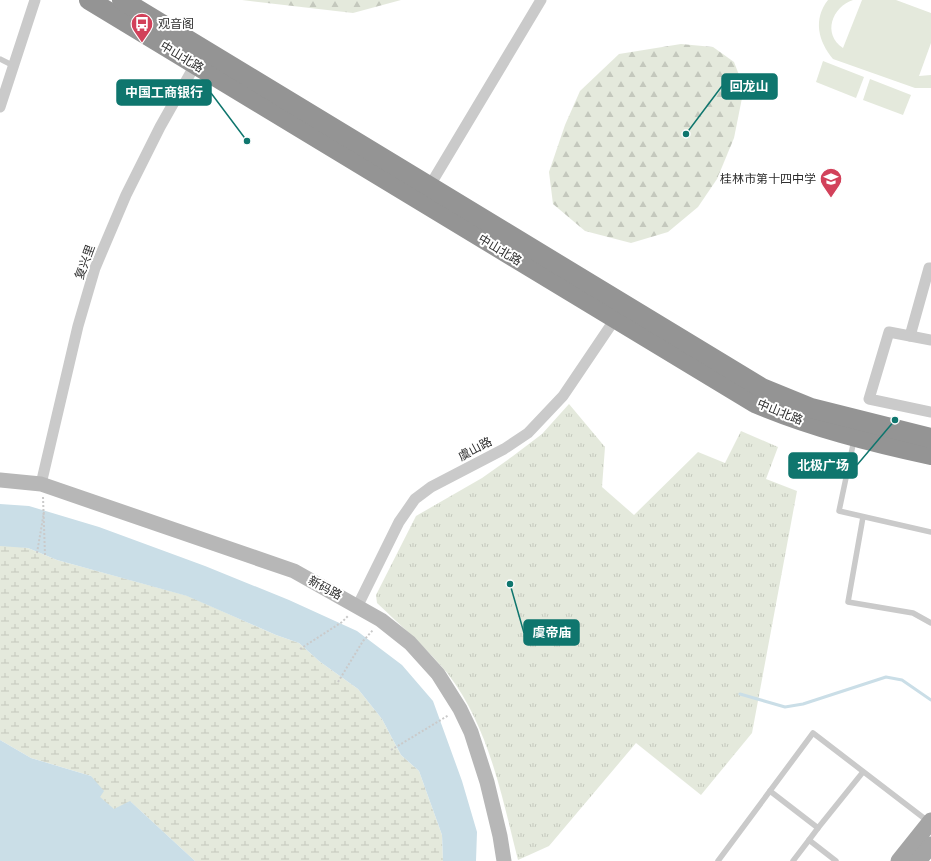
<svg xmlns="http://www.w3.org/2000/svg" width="931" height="861" viewBox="0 0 931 861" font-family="Signika,'Noto Sans SC',sans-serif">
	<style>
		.grass { fill: url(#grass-tufts) }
		.forest { fill: url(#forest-firs) }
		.wetland { fill: url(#wetland-marsh) }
		.pitch { fill: #e4e9dc }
		.water { fill: #cadee7 }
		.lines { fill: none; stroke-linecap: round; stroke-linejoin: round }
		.stream { stroke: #cadee7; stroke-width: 3 }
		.path { stroke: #cacaca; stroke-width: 2; stroke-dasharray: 2 2; stroke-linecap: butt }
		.lane { stroke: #cacaca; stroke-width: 5.5 }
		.street { stroke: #cacaca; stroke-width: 11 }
		.secondary { stroke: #b7b7b7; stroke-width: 15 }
		.primary { stroke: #a5a5a5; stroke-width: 17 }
		.highway { stroke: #949494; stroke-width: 20 }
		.labels { text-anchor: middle; stroke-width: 4; stroke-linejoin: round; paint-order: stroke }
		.poi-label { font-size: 12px; fill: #2d2d2d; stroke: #fff; text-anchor: start }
		.street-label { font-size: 12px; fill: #2d2d2d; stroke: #fff }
		.leader { fill: none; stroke: #0f766e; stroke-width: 1.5 }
		.callout-dot { fill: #0f766e; stroke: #fff; stroke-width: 1.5 }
		.callout { fill: #0f766e; stroke: #0f766e; stroke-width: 1.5 }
		.callout-label { font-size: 13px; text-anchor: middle; font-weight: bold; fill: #fff }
	</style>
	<defs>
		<pattern id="grass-tufts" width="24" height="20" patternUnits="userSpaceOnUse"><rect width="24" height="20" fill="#e4e9dc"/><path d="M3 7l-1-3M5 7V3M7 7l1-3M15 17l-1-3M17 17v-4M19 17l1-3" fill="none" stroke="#c4c8bd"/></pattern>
		<pattern id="forest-firs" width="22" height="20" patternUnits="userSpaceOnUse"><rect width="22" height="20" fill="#e4e9dc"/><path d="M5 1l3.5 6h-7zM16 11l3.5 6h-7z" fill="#c4c8bd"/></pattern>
		<pattern id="wetland-marsh" width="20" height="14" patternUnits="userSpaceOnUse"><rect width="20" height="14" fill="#e4e9dc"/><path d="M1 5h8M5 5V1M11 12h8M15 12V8" fill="none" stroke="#c4c8bd"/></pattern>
	</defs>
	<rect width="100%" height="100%" fill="#fff"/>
	<!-- grass -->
	<path class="grass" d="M 569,404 L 605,447 L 602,487 L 634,515 L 698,452 L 725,463 L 741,431 L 778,447 L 766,479 L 797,491 L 752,733 L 701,795 L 636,743 L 549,846 L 518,860 C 502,797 489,727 448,674 C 427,648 401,626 377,603 L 376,595 L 416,516 L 482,478 L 513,456 L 542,434 Z"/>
	<!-- forest -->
	<g class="forest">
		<path d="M 242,0 L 401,0 L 353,13 Z"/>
		<path d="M 681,44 L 713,47 L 734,62 L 744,88 L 734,138 L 717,179 L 698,207 L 668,232 L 631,243 L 585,231 L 553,204 L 549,172 L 565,125 L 580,91 L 619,54 Z"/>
	</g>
	<!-- wetland -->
	<path class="wetland" d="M 8,545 L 28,548 L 57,560 L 188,596 L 276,635 L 299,643 L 319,661 L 358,689 L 382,719 L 401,755 L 419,771 L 442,835 L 443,861 L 195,861 L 131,802 L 114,810 L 99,797 L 91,776 L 31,758 L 0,740 L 0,546 Z"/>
	<!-- pitch -->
	<g class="pitch">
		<path d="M 828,0 L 853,0 C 832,7 822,34 843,48 L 862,0 L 896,0 L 931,13 L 931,43 L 919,76 L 931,75 L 931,88 L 915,88 L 833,59 C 818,41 813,19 828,0 Z"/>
		<path d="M 823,61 L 864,77 L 856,98 L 816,82 Z"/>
		<path d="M 870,79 L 911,95 L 903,115 L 863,100 Z"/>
	</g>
	<!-- water -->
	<g class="water">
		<path d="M 0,504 L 29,506 L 99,527 L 205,566 L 289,600 L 357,631 L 402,665 L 433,701 L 462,781 L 477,832 L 476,861 L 443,861 L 442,835 L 419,771 L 401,755 L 382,719 L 358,689 L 319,661 L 299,643 L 276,635 L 187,596 L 57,560 L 28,548 L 0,546 Z"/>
		<path d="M 0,740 L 31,758 L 91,776 L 104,791 L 100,797 L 114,809 L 130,801 L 195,861 L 0,861 Z"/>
	</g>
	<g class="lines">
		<!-- stream -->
		<path class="stream" d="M 740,694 L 785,707 L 803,704 L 886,677 L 902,680 L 931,700"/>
		<!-- path -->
		<g class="path">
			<path d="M 43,497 L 45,555"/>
			<path d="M 37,553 L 44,512"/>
			<path d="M 300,649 L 342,622 L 348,616"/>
			<path d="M 338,682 L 363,641 L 373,630"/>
			<path d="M 391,750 L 449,715"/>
		</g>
		<!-- lane -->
		<g class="lane">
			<path d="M 0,59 L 12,65"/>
			<path d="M 854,440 L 839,511 L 931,532"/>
			<path d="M 863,517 L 848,602 L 913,613 L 931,623"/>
			<path d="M 770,791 L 818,828 L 863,772"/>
			<path d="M 818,828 L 809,840 L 836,861"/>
			<path d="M 718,861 L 813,733 L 929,822"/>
			<path d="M 793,861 L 809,840"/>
		</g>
		<!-- street -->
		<g class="street">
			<path d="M 0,107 L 35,0"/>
			<path d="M 429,187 L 541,0"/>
			<path d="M 931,268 L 929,268 L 910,336 L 931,340"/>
			<path d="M 910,336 L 889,332 L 869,399 L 931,412"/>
			<path d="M 41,484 L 78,326 L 95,268 L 126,195 L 160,127 L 195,65"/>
			<path d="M 358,605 L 399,522 L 415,499 L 431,487 L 504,449 L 528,433 L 563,396 L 615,319"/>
		</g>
		<!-- secondary -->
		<path class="secondary" d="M 0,480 L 41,484 L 294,571 L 381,620 L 410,643 L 438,674 L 460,709 L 471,732 L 487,782 L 500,836 L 504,861"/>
		<!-- primary -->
		<g class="primary">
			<path d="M 899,861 L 931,821"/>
			<path d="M 918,861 L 931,845"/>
		</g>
		<!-- highway -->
		<g class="highway">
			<path d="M 89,0 L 755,403 C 812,427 871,442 931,455"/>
			<path d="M 122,0 L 762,388 L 811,408 L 931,438"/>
		</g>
	</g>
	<!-- icons -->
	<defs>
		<g id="bus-pin" transform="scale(1.15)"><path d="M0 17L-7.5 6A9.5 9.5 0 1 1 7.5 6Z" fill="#d2415a" stroke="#fff"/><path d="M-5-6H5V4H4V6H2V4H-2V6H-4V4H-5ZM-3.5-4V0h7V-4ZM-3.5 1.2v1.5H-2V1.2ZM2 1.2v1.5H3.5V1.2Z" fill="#fff"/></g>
		<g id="school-pin" transform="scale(1.15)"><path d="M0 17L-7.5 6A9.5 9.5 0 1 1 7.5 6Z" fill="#d2415a" stroke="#fff"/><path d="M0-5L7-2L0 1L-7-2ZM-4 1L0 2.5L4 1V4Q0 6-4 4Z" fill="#fff"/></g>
	</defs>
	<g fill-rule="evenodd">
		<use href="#bus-pin" x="142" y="24"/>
		<use href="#school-pin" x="831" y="179"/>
	</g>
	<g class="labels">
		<!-- poi labels -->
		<g class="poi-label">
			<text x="158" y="28">观音阁</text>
			<text x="816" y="183" text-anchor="end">桂林市第十四中学</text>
		</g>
		<!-- street labels -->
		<g class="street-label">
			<text transform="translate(182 57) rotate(31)" y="4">中山北路</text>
			<text transform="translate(500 250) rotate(31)" y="4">中山北路</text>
			<text transform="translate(85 262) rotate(-70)" y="4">复兴里</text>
			<text transform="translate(780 412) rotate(22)" y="4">中山北路</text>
			<text transform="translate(475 449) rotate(-28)" y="4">虞山路</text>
			<text transform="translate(325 588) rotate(28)" y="4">新码路</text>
		</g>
	</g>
	<!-- callouts -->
	<path class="leader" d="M686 134L722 86M247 141L211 93M895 420L857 465M510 584L524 633"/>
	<g class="callout-dot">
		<circle cx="686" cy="134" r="4"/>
		<circle cx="247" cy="141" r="4"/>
		<circle cx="895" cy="420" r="4"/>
		<circle cx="510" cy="584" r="4"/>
	</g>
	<g class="callout">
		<rect x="722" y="74" width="55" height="25" rx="4"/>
		<rect x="117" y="80" width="94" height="25" rx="4"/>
		<rect x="789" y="453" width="68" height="25" rx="4"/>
		<rect x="524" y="620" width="55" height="25" rx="4"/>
	</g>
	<g class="callout-label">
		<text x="749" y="91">回龙山</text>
		<text x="164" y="97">中国工商银行</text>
		<text x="823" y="470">北极广场</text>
		<text x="552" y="637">虞帝庙</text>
	</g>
</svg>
